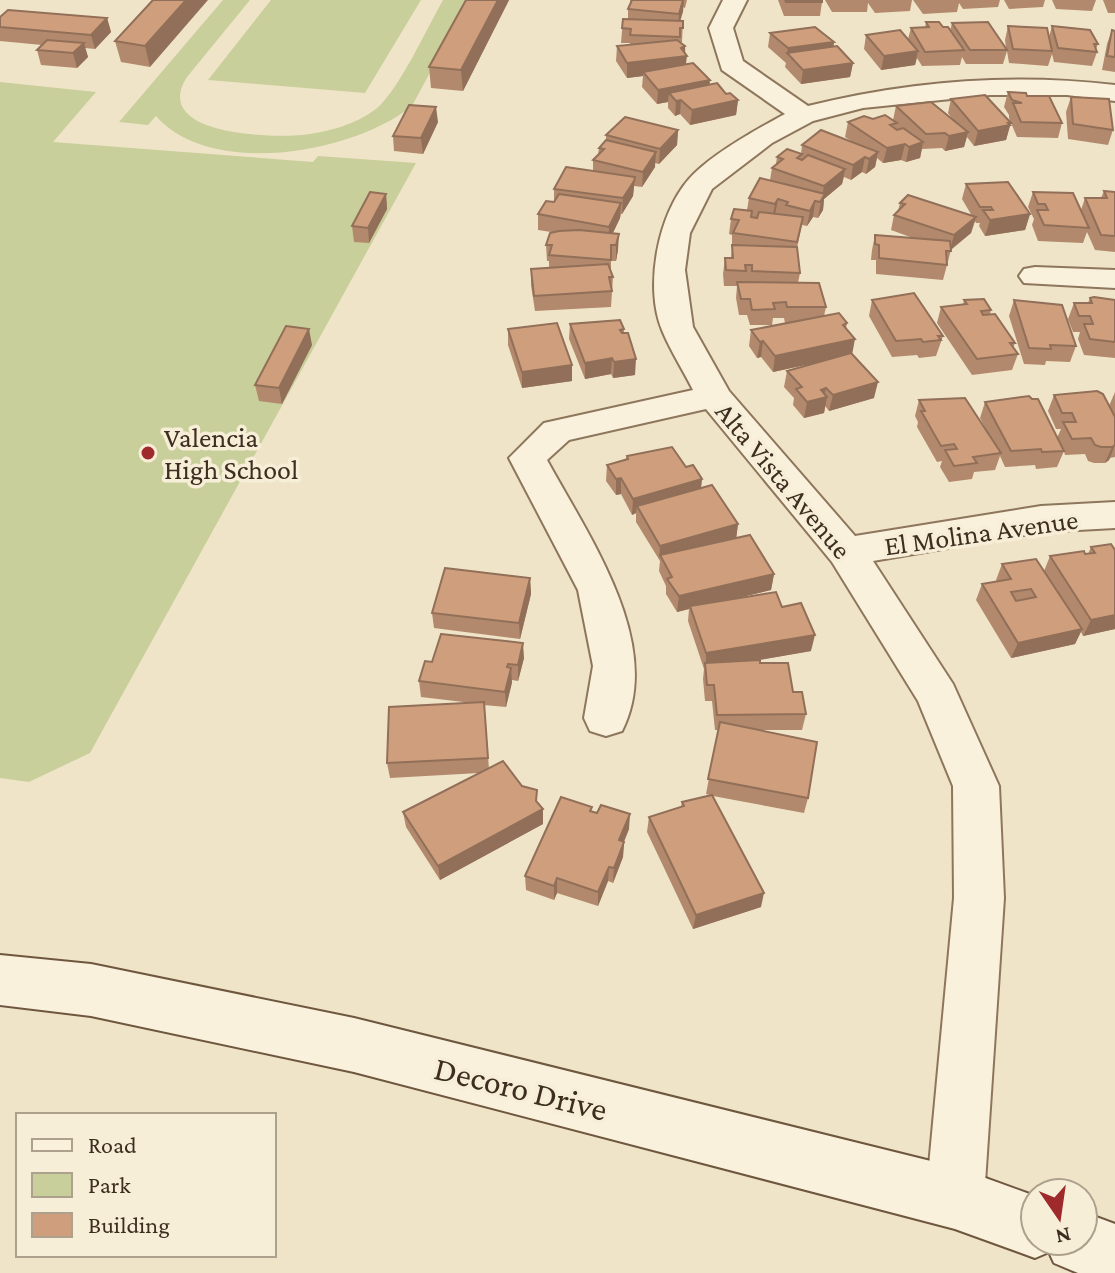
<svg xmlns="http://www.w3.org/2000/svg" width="1115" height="1273" viewBox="0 0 1115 1273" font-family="'Crimson Pro',serif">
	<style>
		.green { fill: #c9cf9b }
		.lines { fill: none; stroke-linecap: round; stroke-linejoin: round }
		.street-casing { stroke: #8d765c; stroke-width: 4 }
		.secondary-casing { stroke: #6f573f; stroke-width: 4 }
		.street { fill: #faf1dc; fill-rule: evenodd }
		.secondary { fill: #faf1dc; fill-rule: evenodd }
		.wall { fill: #b2896c }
		.shaded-wall { fill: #916f58 }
		.building { fill: #cf9f7d; stroke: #916f58; stroke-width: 2; fill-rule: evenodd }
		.poi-dot { fill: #9e2a2b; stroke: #f7eed8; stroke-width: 3 }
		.labels { text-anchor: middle; stroke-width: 7; stroke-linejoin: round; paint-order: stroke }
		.poi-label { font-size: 28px; fill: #3d2e20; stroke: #f7eed8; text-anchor: start }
		.street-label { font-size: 28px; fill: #3d2e20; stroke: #f7eed8 }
		.near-street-label { font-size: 34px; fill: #3d2e20; stroke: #f7eed8 }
	</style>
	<rect width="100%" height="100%" fill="#f0e4c8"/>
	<!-- green -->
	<g class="green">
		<path d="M 223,0 L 250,0 L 187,77 C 150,135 271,138 302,135 C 327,132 355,125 376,109 C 399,90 427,28 443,0 L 469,0 L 412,106 C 354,153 211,179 156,116 L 148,125 L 119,122 Z"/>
		<path d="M 271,0 L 421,0 L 365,93 L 208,80 Z"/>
		<path d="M 0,82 L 96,92 L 53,142 L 313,162 L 318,156 L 416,163 L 90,753 L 29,782 L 0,778 Z"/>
	</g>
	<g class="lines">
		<!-- street casing -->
		<g class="street-casing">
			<g id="street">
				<path d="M 723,0 L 747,0 L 733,28 L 743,61 L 808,106 C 908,81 1013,73 1115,85 L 1115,101 L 1067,95 L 990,95 L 863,108 L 813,121 L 772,143 L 712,189 L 690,233 L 685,270 L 693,327 L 729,391 L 855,536 L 1041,506 L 1115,502 L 1115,528 L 1041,532 L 873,561 L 953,684 L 999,786 L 1004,898 L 984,1198 L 976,1219 L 955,1227 L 934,1219 L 926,1198 L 954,898 L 953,786 L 918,701 L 832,562 L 706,409 L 569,440 L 547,460 C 587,534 666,644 622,731 L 606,736 L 590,731 L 584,718 L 593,666 L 578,590 L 509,458 L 544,423 L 693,390 C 683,370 670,350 662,330 C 644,287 658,214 689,179 C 710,155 757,129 785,114 L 722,70 L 709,28 Z"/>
				<path d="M 1035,267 L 1115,270 L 1115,288 L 1024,283 L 1019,276 L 1024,269 Z"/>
			</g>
		</g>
		<!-- secondary casing -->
		<g class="secondary-casing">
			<path id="secondary" d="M 0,955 L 91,964 L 354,1018 L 955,1167 L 1035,1196 L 1035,1241 L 1083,1241 L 1083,1212 L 1115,1224 L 1115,1273 L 1078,1273 L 1054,1263 L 1049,1252 L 1035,1258 L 955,1229 L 354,1072 L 91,1016 L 0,1005 Z"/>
		</g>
		<!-- street -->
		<use href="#street" class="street"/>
		<!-- secondary -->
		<use href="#secondary" class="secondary"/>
	</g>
	<!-- wall -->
	<g class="wall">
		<path d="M 153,0 L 150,67 L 121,62 L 115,41 Z"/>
		<path d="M 466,0 L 509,0 L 463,91 L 431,88 L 429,67 Z"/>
		<path d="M 630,0 L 691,0 L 687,0 L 685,8 L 683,7 L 680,21 L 683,21 L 682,42 L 680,42 L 685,46 L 686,64 L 710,80 L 709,85 L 738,100 L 736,115 L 690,125 L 680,114 L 675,116 L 668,108 L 668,102 L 657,104 L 642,87 L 643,76 L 627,78 L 616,61 L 617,46 L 630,45 L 630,43 L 621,43 L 623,19 L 628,19 L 628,9 L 631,4 Z"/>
		<path d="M 778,0 L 822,0 L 822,2 L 820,16 L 784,16 Z"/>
		<path d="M 825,0 L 912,0 L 910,11 L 875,13 L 868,3 L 867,12 L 832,12 Z"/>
		<path d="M 913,0 L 1000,0 L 998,7 L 963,9 L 959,3 L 957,12 L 923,14 Z"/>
		<path d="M 1004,0 L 1045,0 L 1043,7 L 1009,9 Z"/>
		<path d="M 1052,0 L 1096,0 L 1092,11 L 1056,9 Z"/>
		<path d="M 1103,0 L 1115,0 L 1115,13 L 1108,13 Z"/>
		<path d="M 0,17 L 107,18 L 111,32 L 95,49 L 85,48 L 88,57 L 77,68 L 41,65 L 37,50 L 42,45 L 0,41 Z"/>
		<path d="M 926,22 L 950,31 L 952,23 L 1006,48 L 1005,40 L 1008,26 L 1049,37 L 1052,26 L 1098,44 L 1096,49 L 1097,52 L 1092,66 L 1054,62 L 1052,54 L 1048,66 L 1009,63 L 1007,51 L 1003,64 L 966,64 L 962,57 L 960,65 L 922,66 L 917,58 L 915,65 L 881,70 L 864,49 L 866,35 L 908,39 L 911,28 L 925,28 Z"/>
		<path d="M 1112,30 L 1115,31 L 1115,72 L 1102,70 L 1107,44 Z"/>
		<path d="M 770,33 L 834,42 L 833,47 L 853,63 L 850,77 L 801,84 L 785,67 L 786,63 L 768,47 Z"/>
		<path d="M 1008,92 L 1027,96 L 1062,123 L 1058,138 L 1017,137 L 1011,123 L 1006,140 L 974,146 L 967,137 L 964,147 L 945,151 L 942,148 L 922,149 L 920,158 L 906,162 L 901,160 L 883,163 L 877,158 L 875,167 L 866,174 L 862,172 L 851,180 L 844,177 L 842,184 L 824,199 L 823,210 L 818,218 L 813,217 L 807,226 L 802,225 L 797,248 L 800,273 L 798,283 L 826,307 L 824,316 L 847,323 L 846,329 L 852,354 L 874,398 L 829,411 L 825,406 L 824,413 L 804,418 L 793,405 L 794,398 L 784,387 L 787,371 L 818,362 L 773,372 L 761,357 L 757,358 L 749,346 L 751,330 L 785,323 L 784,318 L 773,318 L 772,325 L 750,325 L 747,315 L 739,315 L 736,298 L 737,286 L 724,286 L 723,274 L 725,258 L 731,258 L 732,248 L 732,235 L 729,234 L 731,219 L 747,210 L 749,198 L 770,180 L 772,168 L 776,164 L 777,157 L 801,154 L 802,145 L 853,142 L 845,137 L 848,122 L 873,119 L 893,120 L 896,106 L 953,120 L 948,113 L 951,99 L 1010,122 L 1009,118 L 1009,115 L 1004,107 Z"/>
		<path d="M 1071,97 L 1113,130 L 1108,145 L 1068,139 L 1066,112 Z"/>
		<path d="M 438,122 L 423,154 L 394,151 L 393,136 Z"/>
		<path d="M 678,130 L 677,145 L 659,164 L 655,163 L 655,167 L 642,187 L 634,186 L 633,196 L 622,214 L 621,214 L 620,218 L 613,233 L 618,250 L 616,261 L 611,261 L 611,271 L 613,277 L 611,307 L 535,311 L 531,285 L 531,269 L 549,268 L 549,261 L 547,261 L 546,245 L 551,232 L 538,230 L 538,214 L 554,202 L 554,189 L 593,171 L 593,160 L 598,155 L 599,148 L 606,141 L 606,135 Z"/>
		<path d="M 966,184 L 1030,214 L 1025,230 L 985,236 L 979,226 L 980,223 L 976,223 L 975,221 L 971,233 L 951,250 L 943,280 L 876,274 L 876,260 L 871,260 L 872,250 L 875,235 L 913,238 L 891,230 L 894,215 L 898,211 L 900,203 L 972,216 L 962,199 Z"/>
		<path d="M 1104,191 L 1115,192 L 1115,252 L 1095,250 L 1087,232 L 1083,243 L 1038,241 L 1032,225 L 1034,219 L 1028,207 L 1033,192 L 1081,210 L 1085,198 L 1101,198 Z"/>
		<path d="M 386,194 L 387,209 L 369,243 L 354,242 L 352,226 Z"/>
		<path d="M 1090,298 L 1115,300 L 1115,358 L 1084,355 L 1078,339 L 1080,332 L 1073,332 L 1068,319 L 1074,303 L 1088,303 Z"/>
		<path d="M 872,300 L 943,336 L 936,356 L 919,358 L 917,355 L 892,357 L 869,316 Z"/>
		<path d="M 964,300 L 991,310 L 990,314 L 1015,343 L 1013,348 L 1018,354 L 1012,370 L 972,375 L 937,323 L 941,307 L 963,305 Z"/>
		<path d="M 1014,300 L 1076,346 L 1070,362 L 1046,361 L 1045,365 L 1024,364 L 1009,316 Z"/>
		<path d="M 570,324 L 624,329 L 624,333 L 635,375 L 613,378 L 611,374 L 585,379 L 569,339 Z"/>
		<path d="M 508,329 L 572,381 L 522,388 L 508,345 Z"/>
		<path d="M 312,345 L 282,404 L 259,401 L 255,385 Z"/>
		<path d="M 1115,392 L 1115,457 L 1110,458 L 1109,460 L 1105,463 L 1094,463 L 1088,461 L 1085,454 L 1065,455 L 1064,451 L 1057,467 L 1036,469 L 1035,465 L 1005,467 L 1000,456 L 995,470 L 974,472 L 972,479 L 949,482 L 940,467 L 942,461 L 937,462 L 917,427 L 918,422 L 915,416 L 919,400 L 989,435 L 980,418 L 985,402 L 1057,438 L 1061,429 L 1056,429 L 1048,411 L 1054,395 L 1109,406 Z"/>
		<path d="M 627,456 L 686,467 L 702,479 L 701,488 L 738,524 L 736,538 L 774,574 L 771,590 L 737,598 L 782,607 L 811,651 L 759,660 L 760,663 L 793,692 L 806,714 L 802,730 L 760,730 L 808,798 L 804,813 L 713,796 L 761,907 L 693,929 L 647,832 L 649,817 L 681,807 L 682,802 L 710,795 L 706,794 L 718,730 L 715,730 L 712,701 L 705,701 L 703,679 L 704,669 L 688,621 L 689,609 L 677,612 L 666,594 L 666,586 L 659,571 L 660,561 L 636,522 L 636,513 L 632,515 L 621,494 L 616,495 L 606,481 L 607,465 L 626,459 Z"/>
		<path d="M 1111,544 L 1115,629 L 1083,636 L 1081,632 L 1075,644 L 1011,658 L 976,600 L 982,584 L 997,582 L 996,580 L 1002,564 L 1044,571 L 1050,556 L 1088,554 L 1091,547 Z"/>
		<path d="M 530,578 L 531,594 L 520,639 L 434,628 L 432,613 Z"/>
		<path d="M 524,658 L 518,681 L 512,680 L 506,707 L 484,705 L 489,769 L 522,786 L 537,802 L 543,824 L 440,880 L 406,827 L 403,812 L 479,773 L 390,778 L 387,763 L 472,703 L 421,697 L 419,681 L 432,662 Z"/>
		<path d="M 592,807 L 591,812 L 629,829 L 624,842 L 623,857 L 613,883 L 608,881 L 598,906 L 557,893 L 554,900 L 526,890 L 525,876 Z"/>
	</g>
	<!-- shaded-wall -->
	<g class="shaded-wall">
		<path d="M 186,0 L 208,0 L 150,67 L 145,46 Z"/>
		<path d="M 498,0 L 509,0 L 463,91 L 461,70 Z"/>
		<path d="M 684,0 L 683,12 L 678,28 L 679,14 Z"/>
		<path d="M 107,18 L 111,32 L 95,49 L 91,35 Z"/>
		<path d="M 834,42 L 832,57 L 787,53 L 788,48 Z"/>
		<path d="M 84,43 L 88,57 L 77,68 L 73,53 Z"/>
		<path d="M 685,46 L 685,56 L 687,56 L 685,71 L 643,72 L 643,76 L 627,78 L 627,63 Z"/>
		<path d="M 918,51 L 915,65 L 881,70 L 884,56 Z"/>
		<path d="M 853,63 L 850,77 L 801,84 L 803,70 Z"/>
		<path d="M 710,80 L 708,95 L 681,100 L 680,114 L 675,116 L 676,101 L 669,93 L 668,102 L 657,104 L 658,90 Z"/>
		<path d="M 738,100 L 736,115 L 690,125 L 692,110 Z"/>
		<path d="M 436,107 L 438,122 L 423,154 L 421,138 Z"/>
		<path d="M 1010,125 L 1006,140 L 974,146 L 978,131 Z"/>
		<path d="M 678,130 L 677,145 L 659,164 L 660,149 Z"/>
		<path d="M 968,132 L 964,147 L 945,151 L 949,136 Z"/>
		<path d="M 923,142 L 920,158 L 906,162 L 909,147 Z"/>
		<path d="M 905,144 L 901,160 L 883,163 L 887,148 Z"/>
		<path d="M 656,152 L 655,167 L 642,187 L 643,172 Z"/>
		<path d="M 878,152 L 875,167 L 866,174 L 869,159 Z"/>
		<path d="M 865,157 L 862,172 L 851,180 L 853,165 Z"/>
		<path d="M 845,169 L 842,184 L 824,199 L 823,210 L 818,218 L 824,186 Z"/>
		<path d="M 635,177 L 633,196 L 622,214 L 623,198 Z"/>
		<path d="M 386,194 L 387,209 L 369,243 L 368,228 Z"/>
		<path d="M 778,199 L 775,215 L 772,219 L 775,204 Z"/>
		<path d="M 815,201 L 813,217 L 807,226 L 810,211 Z"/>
		<path d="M 621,203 L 620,218 L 608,243 L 609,227 Z"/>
		<path d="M 1030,214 L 1025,230 L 985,236 L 990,220 Z"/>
		<path d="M 976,217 L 971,233 L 950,250 L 954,235 Z"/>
		<path d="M 619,234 L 618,250 L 616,261 L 616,245 Z"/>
		<path d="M 309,329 L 312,345 L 282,404 L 279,388 Z"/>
		<path d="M 855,339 L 852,355 L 773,372 L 775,356 Z"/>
		<path d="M 763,341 L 761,357 L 757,358 L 760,342 Z"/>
		<path d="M 612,358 L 611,374 L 585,379 L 585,363 Z"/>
		<path d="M 636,359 L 635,375 L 613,378 L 614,362 Z"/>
		<path d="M 572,365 L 572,381 L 522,388 L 522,372 Z"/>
		<path d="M 878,382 L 874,398 L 829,411 L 833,395 Z"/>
		<path d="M 826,388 L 824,397 L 827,397 L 824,413 L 804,418 L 807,402 L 821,390 Z"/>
		<path d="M 1115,445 L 1109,460 L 1105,463 L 1112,447 Z"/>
		<path d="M 621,478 L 621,494 L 616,495 L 616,479 Z"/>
		<path d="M 702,479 L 700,495 L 637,506 L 636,513 L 632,515 L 633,499 Z"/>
		<path d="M 738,524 L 736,540 L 660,555 L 659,561 L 660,546 Z"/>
		<path d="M 774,574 L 771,590 L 691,609 L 690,606 L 689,609 L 677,612 L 679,596 Z"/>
		<path d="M 530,578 L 531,594 L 520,639 L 519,623 Z"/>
		<path d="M 1115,615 L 1115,629 L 1083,636 L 1091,620 Z"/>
		<path d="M 1082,629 L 1075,644 L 1011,658 L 1018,643 Z"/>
		<path d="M 815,635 L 811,651 L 706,669 L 706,653 Z"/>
		<path d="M 523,643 L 524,658 L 518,681 L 518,665 Z"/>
		<path d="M 508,664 L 509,678 L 511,668 L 512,683 L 506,707 L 505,692 Z"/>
		<path d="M 537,790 L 537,805 L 543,809 L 543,824 L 440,880 L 438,866 Z"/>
		<path d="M 630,814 L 629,829 L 618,855 L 619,840 Z"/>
		<path d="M 624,842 L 623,857 L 613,883 L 614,868 Z"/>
		<path d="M 609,867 L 608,881 L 598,906 L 598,892 Z"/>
		<path d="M 557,878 L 557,893 L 554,900 L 554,886 Z"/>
		<path d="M 764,893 L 761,907 L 693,929 L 696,915 Z"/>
	</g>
	<!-- building -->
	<g class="building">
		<path d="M 153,0 L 186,0 L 145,46 L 115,41 Z"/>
		<path d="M 466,0 L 498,0 L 461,70 L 429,67 Z"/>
		<path d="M 632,0 L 683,0 L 679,14 L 628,9 Z"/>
		<path d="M 785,0 L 822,0 L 822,2 L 786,2 Z"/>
		<path d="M 8,10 L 107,18 L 91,35 L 0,27 L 0,17 Z"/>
		<path d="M 623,19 L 683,21 L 683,28 L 680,28 L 680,37 L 630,35 L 631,29 L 622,28 Z"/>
		<path d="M 926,22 L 939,22 L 943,27 L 948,27 L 964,50 L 925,52 L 911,28 L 929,27 Z"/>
		<path d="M 988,22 L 1007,50 L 970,50 L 952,23 Z"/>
		<path d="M 1008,26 L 1047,28 L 1052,51 L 1013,49 Z"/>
		<path d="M 1052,26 L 1090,30 L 1098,44 L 1094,44 L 1097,52 L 1058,48 Z"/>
		<path d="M 815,27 L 834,42 L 788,48 L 770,33 Z"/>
		<path d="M 900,30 L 918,51 L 884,56 L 866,35 Z"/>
		<path d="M 1112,30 L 1115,31 L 1115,57 L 1107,56 Z"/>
		<path d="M 47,40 L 84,43 L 73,53 L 37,50 Z"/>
		<path d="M 677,40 L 685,46 L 681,48 L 687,56 L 627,63 L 617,46 Z"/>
		<path d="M 837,46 L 853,63 L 803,70 L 787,53 Z"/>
		<path d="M 693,63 L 710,80 L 658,90 L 643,72 Z"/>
		<path d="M 717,83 L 726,94 L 730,93 L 738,100 L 692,110 L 681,100 L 676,101 L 669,93 Z"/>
		<path d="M 1008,92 L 1026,93 L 1027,96 L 1049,96 L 1062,123 L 1021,122 L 1013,103 L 1022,103 L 1012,100 Z"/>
		<path d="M 985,95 L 1011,123 L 1008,123 L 1010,125 L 978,131 L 951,99 Z"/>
		<path d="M 1071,97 L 1109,99 L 1113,130 L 1073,124 Z"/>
		<path d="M 931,102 L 968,132 L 949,136 L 945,133 L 926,134 L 896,106 Z"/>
		<path d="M 409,105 L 436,107 L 421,138 L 393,136 Z"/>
		<path d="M 885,115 L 897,123 L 890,125 L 897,130 L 903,128 L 923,142 L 909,147 L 905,144 L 887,148 L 848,122 L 864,116 L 873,119 Z"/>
		<path d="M 625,117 L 678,130 L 660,149 L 606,135 Z"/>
		<path d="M 821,130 L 878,152 L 869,159 L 865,157 L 853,165 L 802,145 Z"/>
		<path d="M 606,140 L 656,152 L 643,172 L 593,160 L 604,149 L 599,148 Z"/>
		<path d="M 787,149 L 802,154 L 797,158 L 802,160 L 808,155 L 845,169 L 824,186 L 772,168 L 783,159 L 777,157 Z"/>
		<path d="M 566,167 L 635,177 L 634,181 L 623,198 L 554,189 Z"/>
		<path d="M 760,178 L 825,194 L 820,202 L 815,201 L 810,211 L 786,205 L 788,202 L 778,199 L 775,204 L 749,198 Z"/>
		<path d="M 1008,182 L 1030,214 L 990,220 L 983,210 L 993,210 L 991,207 L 980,207 L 966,184 Z"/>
		<path d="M 1104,191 L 1115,192 L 1115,236 L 1101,235 L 1085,198 L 1107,198 Z"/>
		<path d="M 370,192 L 386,194 L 368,228 L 352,226 Z"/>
		<path d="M 1033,192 L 1073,193 L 1089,228 L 1044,225 L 1037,210 L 1048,210 L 1045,204 L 1038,204 Z"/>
		<path d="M 559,194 L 621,203 L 609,227 L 538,214 L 546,201 L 554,202 Z"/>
		<path d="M 908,195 L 976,217 L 954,235 L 894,215 L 905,204 L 900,203 Z"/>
		<path d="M 734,209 L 752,211 L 751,217 L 757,218 L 759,212 L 803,217 L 797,242 L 733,233 L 739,220 L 731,219 Z"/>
		<path d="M 579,230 L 619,234 L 616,245 L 611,245 L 611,260 L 549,255 L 552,245 L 546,245 L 550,233 L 559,231 Z"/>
		<path d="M 875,235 L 950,241 L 951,251 L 946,251 L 947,265 L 879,258 L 879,245 L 875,244 Z"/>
		<path d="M 732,245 L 797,247 L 800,273 L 752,271 L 752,265 L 745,265 L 746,271 L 726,270 L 725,258 L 733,258 Z"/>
		<path d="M 608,264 L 613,277 L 609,277 L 612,291 L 534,296 L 531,269 Z"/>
		<path d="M 737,282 L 819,283 L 826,307 L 787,307 L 786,302 L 773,303 L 775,309 L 752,310 L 750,299 L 741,299 Z"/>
		<path d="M 914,293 L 943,336 L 938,336 L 941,340 L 923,342 L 921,339 L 896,341 L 872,300 Z"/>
		<path d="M 1094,297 L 1115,300 L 1115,342 L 1090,339 L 1084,324 L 1093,324 L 1090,316 L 1079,316 L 1074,303 L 1092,303 L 1090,298 Z"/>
		<path d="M 984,299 L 991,310 L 981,311 L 983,315 L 995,314 L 1015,343 L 1010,343 L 1018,354 L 977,359 L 941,307 L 967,304 L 964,300 Z"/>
		<path d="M 1014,300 L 1062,305 L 1076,346 L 1050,345 L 1051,349 L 1029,348 Z"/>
		<path d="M 839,313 L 847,323 L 843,325 L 855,339 L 775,356 L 763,341 L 760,342 L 751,330 Z"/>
		<path d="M 620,320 L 624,329 L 620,330 L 622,333 L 628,333 L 636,359 L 614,362 L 612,358 L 585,363 L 570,324 Z"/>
		<path d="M 557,323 L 572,365 L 522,372 L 508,329 Z"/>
		<path d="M 286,326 L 309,329 L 279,388 L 255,385 Z"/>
		<path d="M 851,353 L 878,382 L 833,395 L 826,388 L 821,390 L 827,397 L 807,402 L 796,389 L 802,387 L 787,371 Z"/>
		<path d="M 1097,391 L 1103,394 L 1115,417 L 1115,445 L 1112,447 L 1101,447 L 1095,445 L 1091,438 L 1072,439 L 1063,422 L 1076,422 L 1072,413 L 1062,413 L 1054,395 Z"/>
		<path d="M 1029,396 L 1032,399 L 1038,399 L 1064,451 L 1042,452 L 1041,449 L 1011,451 L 985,402 Z"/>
		<path d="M 965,398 L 1001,453 L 973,457 L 977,463 L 954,466 L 945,450 L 957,449 L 954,444 L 941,446 L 921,411 L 925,411 L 919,400 Z"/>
		<path d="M 672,447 L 686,467 L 693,465 L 702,479 L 633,499 L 621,478 L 616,479 L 607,465 L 628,459 L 627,456 Z"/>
		<path d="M 712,485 L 738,524 L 660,546 L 637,506 Z"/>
		<path d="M 750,535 L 774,574 L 679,596 L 667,579 L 672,577 L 660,555 Z"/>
		<path d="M 1111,544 L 1115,550 L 1115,615 L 1091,620 L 1050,556 L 1084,551 L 1085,554 L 1095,553 L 1091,547 Z"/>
		<path d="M 1036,559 L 1082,629 L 1018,643 L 982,584 L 1011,579 L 1002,564 ZM 1031,589 L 1036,597 L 1016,601 L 1011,592 Z"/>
		<path d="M 445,568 L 530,578 L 519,623 L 432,613 Z"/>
		<path d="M 776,592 L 782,607 L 801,603 L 815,635 L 706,653 L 690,606 Z"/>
		<path d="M 441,634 L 523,643 L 518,665 L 508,664 L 507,667 L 511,668 L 505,692 L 419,681 L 425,661 L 432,662 Z"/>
		<path d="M 760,660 L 760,663 L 788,663 L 793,692 L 802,692 L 806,714 L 717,715 L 714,685 L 707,685 L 705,663 Z"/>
		<path d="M 484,702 L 488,758 L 387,763 L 389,707 Z"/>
		<path d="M 720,722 L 817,742 L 808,798 L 708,779 Z"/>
		<path d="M 503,761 L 522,786 L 537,790 L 536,801 L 543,809 L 438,866 L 403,812 Z"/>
		<path d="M 712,795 L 764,893 L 696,915 L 649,817 L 684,806 L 682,802 Z"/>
		<path d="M 561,797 L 592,807 L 590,811 L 597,813 L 601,805 L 630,814 L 619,840 L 624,842 L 614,868 L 609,867 L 598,892 L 557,878 L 554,886 L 525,876 Z"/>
	</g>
	<!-- markers -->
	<circle class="poi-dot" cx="148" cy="453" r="8"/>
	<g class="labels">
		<!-- poi labels -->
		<g class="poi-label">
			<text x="164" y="447">Valencia<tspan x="164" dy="32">High School</tspan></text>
		</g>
		<!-- street labels -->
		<g class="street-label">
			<text transform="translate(784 480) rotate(50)" y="10">Alta Vista Avenue</text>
			<text transform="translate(981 532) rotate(-8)" y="10">El Molina Avenue</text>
		</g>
		<!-- near-street labels -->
		<g class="near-street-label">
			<text transform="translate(521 1088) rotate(14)" y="12">Decoro Drive</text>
		</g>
	</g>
	<!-- legend -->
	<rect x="16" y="1113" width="260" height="144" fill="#f7eed8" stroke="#ada18e" stroke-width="2"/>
	<rect x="32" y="1139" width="40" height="12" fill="#faf1dc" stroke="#ada18e" stroke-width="2"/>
	<text x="88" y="1153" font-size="24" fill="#3d2e20">Road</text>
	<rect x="32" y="1173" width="40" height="24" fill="#c9cf9b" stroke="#ada18e" stroke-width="2"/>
	<text x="88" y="1193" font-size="24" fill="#3d2e20">Park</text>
	<rect x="32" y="1213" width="40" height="24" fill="#cf9f7d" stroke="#ada18e" stroke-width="2"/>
	<text x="88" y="1233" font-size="24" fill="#3d2e20">Building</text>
	<!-- north arrow -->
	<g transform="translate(1059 1217) rotate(167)"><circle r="38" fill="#f7eed8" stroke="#ada18e" stroke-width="2"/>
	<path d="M0-6L14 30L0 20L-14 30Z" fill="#9e2a2b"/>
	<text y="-12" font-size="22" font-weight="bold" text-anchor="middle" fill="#3d2e20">N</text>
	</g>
</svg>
